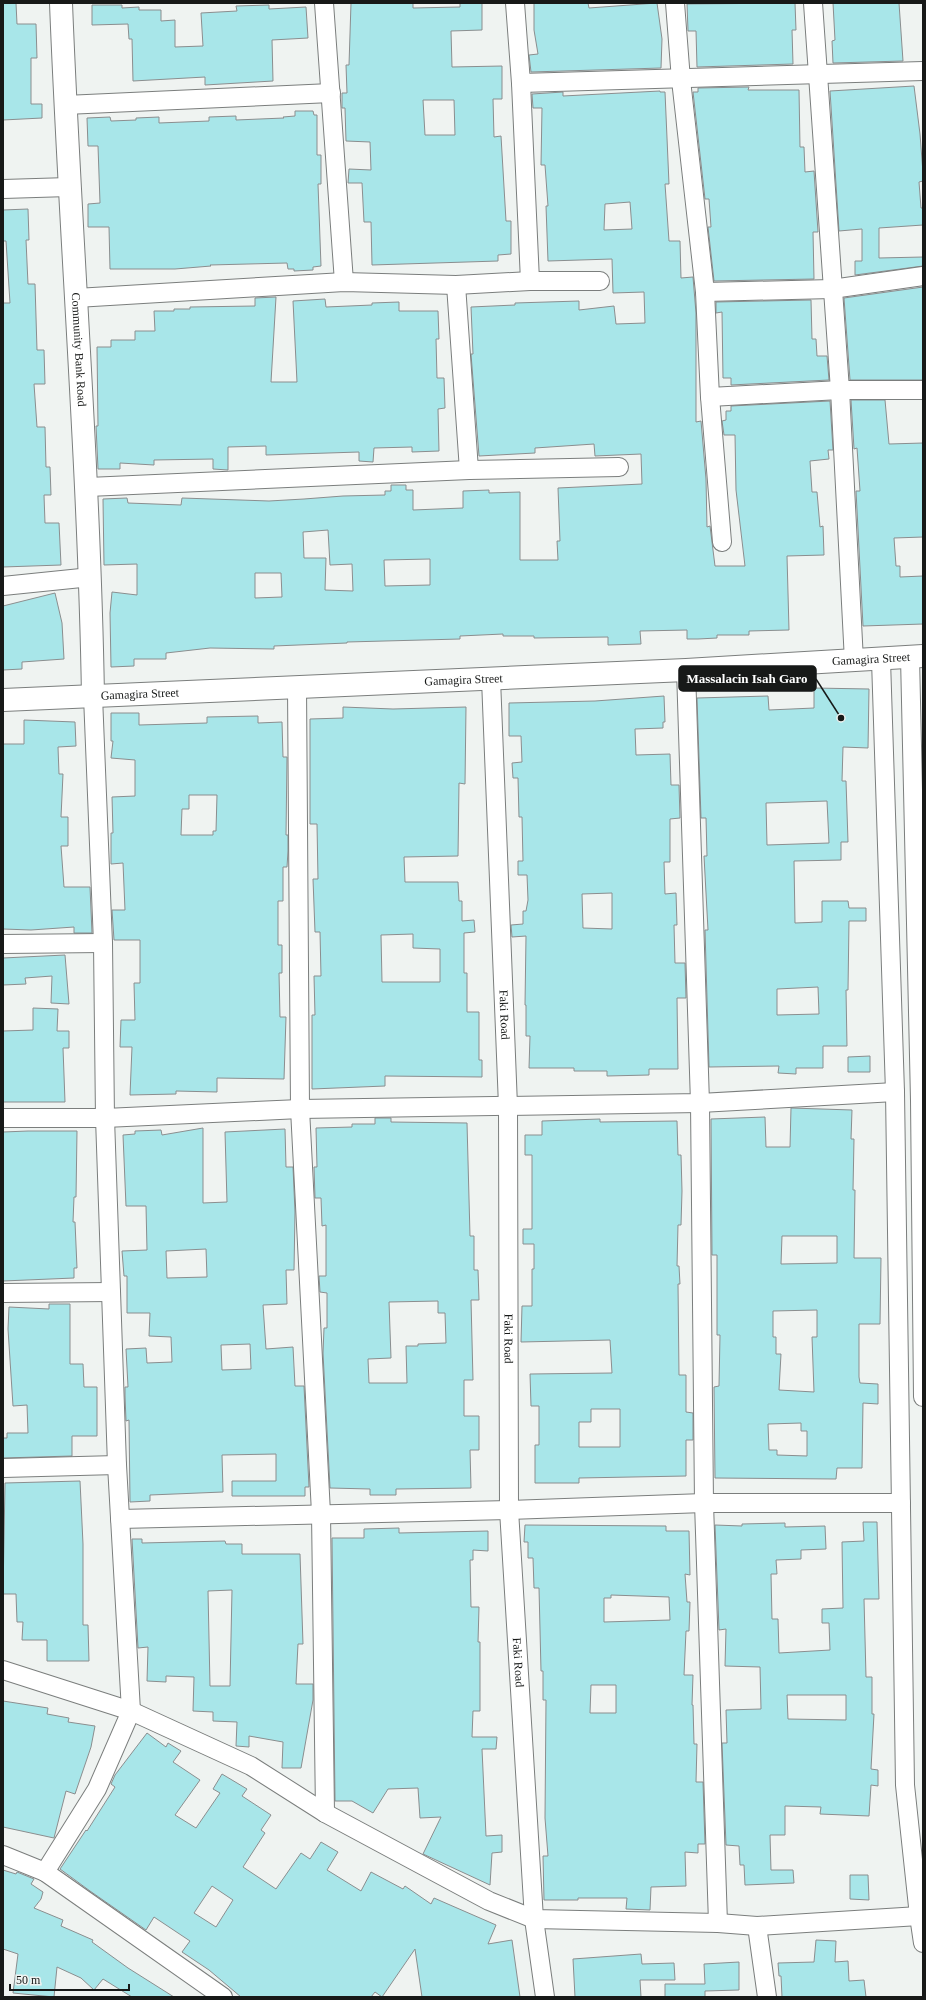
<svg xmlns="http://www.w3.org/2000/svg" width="926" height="2000" viewBox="0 0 926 2000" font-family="Georgia,serif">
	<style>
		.building { fill: #a8e6e9; stroke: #8b8e8f; fill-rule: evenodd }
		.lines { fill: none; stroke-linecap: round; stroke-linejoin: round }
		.street-casing { stroke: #7b7e7d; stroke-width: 20 }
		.secondary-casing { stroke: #7b7e7d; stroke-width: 24 }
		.street { stroke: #fff; stroke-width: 18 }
		.secondary { stroke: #fff; stroke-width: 22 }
		.labels { text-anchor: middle; stroke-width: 3; stroke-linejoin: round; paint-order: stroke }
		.street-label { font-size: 12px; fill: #171918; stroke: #eff3f1 }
		.leader { fill: none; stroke: #171918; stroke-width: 1.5 }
		.callout-dot { fill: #171918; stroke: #eff3f1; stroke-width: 1.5 }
		.callout { fill: #171918; stroke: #171918; stroke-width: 1.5 }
		.callout-label { font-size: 13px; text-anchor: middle; font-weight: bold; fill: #fff }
	</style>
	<rect width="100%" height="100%" fill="#eff3f1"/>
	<!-- building -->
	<g class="building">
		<path d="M 3,3 L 16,3 L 17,24 L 36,24 L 37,58 L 31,58 L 31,104 L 42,104 L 42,118 L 3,120 Z"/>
		<path d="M 351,3 L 413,3 L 413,8 L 460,7 L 460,3 L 482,3 L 482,30 L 451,31 L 452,67 L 502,66 L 502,99 L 493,99 L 494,137 L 501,136 L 506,221 L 511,221 L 511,254 L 498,255 L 498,261 L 372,265 L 371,222 L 364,222 L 362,183 L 348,183 L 349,169 L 371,170 L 370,142 L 346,141 L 345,108 L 342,108 L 342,93 L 347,93 L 346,65 L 349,65 ZM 423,100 L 454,100 L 455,135 L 425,135 Z"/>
		<path d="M 534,3 L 588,3 L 589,8 L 657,3 L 662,39 L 661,68 L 531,72 L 529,55 L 538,54 L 534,30 Z"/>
		<path d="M 795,3 L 796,30 L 792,30 L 793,64 L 697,67 L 696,31 L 688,31 L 687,4 Z"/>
		<path d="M 833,3 L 899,3 L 903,61 L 833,63 L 832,41 L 835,40 Z"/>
		<path d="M 92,5 L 122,5 L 122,8 L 139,7 L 139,10 L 161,10 L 161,21 L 175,20 L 175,47 L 203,46 L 201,13 L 237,11 L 236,6 L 269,5 L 269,9 L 306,7 L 308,38 L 272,40 L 273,81 L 205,85 L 205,77 L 133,81 L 132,39 L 129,39 L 128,24 L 92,25 Z"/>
		<path d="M 914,86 L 920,134 L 923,173 L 923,181 L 919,182 L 921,208 L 923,208 L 923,225 L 879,228 L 879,258 L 923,257 L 923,266 L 855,275 L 855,261 L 862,261 L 862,229 L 839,231 L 830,91 Z"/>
		<path d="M 749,87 L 748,90 L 799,90 L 800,147 L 804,147 L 805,172 L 814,171 L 818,232 L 813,232 L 814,279 L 714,281 L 708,227 L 711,227 L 709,199 L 705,199 L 693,92 L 698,92 L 698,88 Z"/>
		<path d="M 660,91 L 660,92 L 665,92 L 669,184 L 665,184 L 669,241 L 680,241 L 681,278 L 693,277 L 696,313 L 696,422 L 701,421 L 706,479 L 707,527 L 710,526 L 715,566 L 745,566 L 736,490 L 735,435 L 724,435 L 722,421 L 726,420 L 726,411 L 731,411 L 731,406 L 830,401 L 833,450 L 828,450 L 829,459 L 810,461 L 812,492 L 817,492 L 820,527 L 823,526 L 824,555 L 787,556 L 789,630 L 749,631 L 749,635 L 717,635 L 717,638 L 698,639 L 687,639 L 687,630 L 640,631 L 641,644 L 608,645 L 608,637 L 534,638 L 534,636 L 503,636 L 503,634 L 460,636 L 460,639 L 347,642 L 347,643 L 274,646 L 274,649 L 210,648 L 166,653 L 166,659 L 134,659 L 134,666 L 111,667 L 110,613 L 112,592 L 137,595 L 137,564 L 104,565 L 103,499 L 127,498 L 128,503 L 181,505 L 182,498 L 269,501 L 304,499 L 343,496 L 385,495 L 385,491 L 391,491 L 391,485 L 406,485 L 406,490 L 413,490 L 413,510 L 463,508 L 463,491 L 489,490 L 489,493 L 520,492 L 520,560 L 558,560 L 557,541 L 560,541 L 558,488 L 642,484 L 641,454 L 595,456 L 594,444 L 535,448 L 535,453 L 479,456 L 471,354 L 473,354 L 471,307 L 515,305 L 515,303 L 579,301 L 579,310 L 614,306 L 616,324 L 645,323 L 644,292 L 613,293 L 612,259 L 548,261 L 546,206 L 548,206 L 545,165 L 541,165 L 542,108 L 533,108 L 532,94 L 563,92 L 563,96 ZM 630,202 L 632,229 L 604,230 L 605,204 ZM 328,530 L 330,565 L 352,564 L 353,591 L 325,590 L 326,558 L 304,558 L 303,532 ZM 430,559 L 430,585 L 385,586 L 384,560 ZM 255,573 L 281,573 L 282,597 L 255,598 Z"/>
		<path d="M 295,111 L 313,111 L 314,115 L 317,115 L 317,155 L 321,155 L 321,184 L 318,184 L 321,266 L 313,267 L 313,270 L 294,271 L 294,269 L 288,269 L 287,263 L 210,265 L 211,266 L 175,269 L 110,269 L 109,227 L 88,227 L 88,204 L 100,203 L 98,146 L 88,146 L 87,118 L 110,117 L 111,121 L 136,120 L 136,118 L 159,117 L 159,123 L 209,121 L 209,117 L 236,116 L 236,120 L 284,118 L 283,117 L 295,116 Z"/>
		<path d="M 28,209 L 29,240 L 26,240 L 28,284 L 35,284 L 37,350 L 44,350 L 45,384 L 34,384 L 37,427 L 45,427 L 46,467 L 50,467 L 51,495 L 44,495 L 45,523 L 59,523 L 61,565 L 3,567 L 3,303 L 10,303 L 6,241 L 3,241 L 3,210 Z"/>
		<path d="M 923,287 L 923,380 L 850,380 L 844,298 Z"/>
		<path d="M 276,297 L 271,382 L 297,382 L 293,301 L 325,299 L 326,307 L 372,305 L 372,303 L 399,302 L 399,311 L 438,311 L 439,339 L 436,339 L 437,378 L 444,378 L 445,408 L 438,409 L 439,451 L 412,452 L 412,447 L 374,448 L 373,462 L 359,461 L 359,452 L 266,455 L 266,446 L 228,447 L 228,470 L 213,469 L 213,459 L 154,460 L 154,465 L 120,463 L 120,469 L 98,469 L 96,426 L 98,426 L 97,347 L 111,347 L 111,340 L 135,340 L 135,331 L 155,331 L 154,311 L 174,311 L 174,309 L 190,309 L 190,307 L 255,306 L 255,298 Z"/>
		<path d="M 811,300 L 812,339 L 816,339 L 817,356 L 827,356 L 829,380 L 731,385 L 731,378 L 723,378 L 722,312 L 716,313 L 716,302 Z"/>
		<path d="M 851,400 L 885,400 L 889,444 L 923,443 L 923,537 L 894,538 L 896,566 L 900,566 L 900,577 L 923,576 L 923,624 L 863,626 L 856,491 L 860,491 L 857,448 L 854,449 Z"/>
		<path d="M 55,593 L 62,623 L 64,659 L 22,662 L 22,669 L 3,670 L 3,606 Z"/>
		<path d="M 814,688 L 869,689 L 868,748 L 843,747 L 842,781 L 846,781 L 848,842 L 841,842 L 841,860 L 794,861 L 795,923 L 822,922 L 822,901 L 848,901 L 849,908 L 866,908 L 866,921 L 849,921 L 848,990 L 846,990 L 847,1046 L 823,1046 L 823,1068 L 796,1068 L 796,1074 L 778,1073 L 779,1066 L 709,1067 L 705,930 L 708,930 L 704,856 L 707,856 L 706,818 L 701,818 L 697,698 L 768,696 L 769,710 L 814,708 ZM 827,801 L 829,843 L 767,845 L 766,803 ZM 818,987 L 819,1014 L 777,1015 L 777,989 Z"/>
		<path d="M 664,696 L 665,722 L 663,722 L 663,728 L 635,729 L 636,755 L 670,754 L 671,785 L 679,785 L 680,818 L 670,819 L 670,862 L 664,862 L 665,894 L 676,893 L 677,925 L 674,925 L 675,963 L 685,963 L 686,998 L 677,998 L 678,1069 L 649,1069 L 649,1075 L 607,1076 L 607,1071 L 574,1071 L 574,1068 L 529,1068 L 530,1036 L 526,1036 L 526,1005 L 525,1005 L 526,936 L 512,937 L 511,925 L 523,924 L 523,911 L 526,911 L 528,900 L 527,875 L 518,875 L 518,861 L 523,861 L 522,817 L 519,817 L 518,778 L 513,778 L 512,763 L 522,762 L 521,736 L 509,736 L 509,703 L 595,701 ZM 612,893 L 612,929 L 583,928 L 582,894 Z"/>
		<path d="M 343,707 L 393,709 L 466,707 L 465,784 L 459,783 L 458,856 L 404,857 L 405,882 L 458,882 L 459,901 L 462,901 L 462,921 L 474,920 L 475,932 L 464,933 L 464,973 L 467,973 L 467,1012 L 479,1012 L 479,1060 L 482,1060 L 482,1077 L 385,1076 L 385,1086 L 312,1089 L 312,1015 L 315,1015 L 314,976 L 321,976 L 320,932 L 315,932 L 313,879 L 318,879 L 317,824 L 310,824 L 310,719 L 343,718 ZM 413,934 L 413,948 L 440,949 L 440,982 L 382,982 L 381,935 Z"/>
		<path d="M 111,713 L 139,713 L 139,725 L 207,723 L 207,717 L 258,716 L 258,723 L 282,722 L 283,757 L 287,757 L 286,835 L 288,835 L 288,851 L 287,867 L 283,867 L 283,901 L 278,901 L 278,945 L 282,945 L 282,973 L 279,973 L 280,1017 L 286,1017 L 284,1079 L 217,1078 L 217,1092 L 176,1091 L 176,1094 L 130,1095 L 132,1047 L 120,1047 L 121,1020 L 135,1020 L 134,983 L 140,983 L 140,940 L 114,940 L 112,910 L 125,910 L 123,863 L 111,864 L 111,833 L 113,833 L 112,797 L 135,796 L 135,760 L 111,758 L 113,741 L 111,741 ZM 189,795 L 217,795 L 216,831 L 213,831 L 213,835 L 181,835 L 182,809 L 189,809 Z"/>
		<path d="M 24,720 L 75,722 L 76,746 L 58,747 L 59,774 L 63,774 L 61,817 L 68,817 L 68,846 L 61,846 L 64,887 L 90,887 L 92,933 L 74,933 L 74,927 L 31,930 L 3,929 L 3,744 L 24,744 Z"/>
		<path d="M 65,955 L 69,1004 L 51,1003 L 52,976 L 25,978 L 26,984 L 3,985 L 3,958 Z"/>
		<path d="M 33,1008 L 58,1009 L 57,1031 L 69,1031 L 69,1048 L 63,1048 L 65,1102 L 3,1102 L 3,1031 L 33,1030 Z"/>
		<path d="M 870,1056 L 870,1072 L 848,1072 L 848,1057 Z"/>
		<path d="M 791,1108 L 852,1110 L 851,1139 L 854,1139 L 853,1190 L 855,1190 L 854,1258 L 881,1258 L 880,1324 L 859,1324 L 859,1377 L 860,1383 L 878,1384 L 878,1404 L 863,1403 L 862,1468 L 837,1468 L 836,1479 L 715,1478 L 714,1387 L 719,1386 L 720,1335 L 717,1335 L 717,1255 L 712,1255 L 711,1119 L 765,1117 L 766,1147 L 790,1147 ZM 782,1236 L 837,1236 L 837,1263 L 781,1264 ZM 817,1310 L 817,1337 L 812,1337 L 814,1392 L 779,1390 L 781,1354 L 776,1354 L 776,1337 L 773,1337 L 773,1311 ZM 801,1423 L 801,1431 L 807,1431 L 807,1456 L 777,1455 L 777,1450 L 769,1450 L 768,1424 Z"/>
		<path d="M 375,1118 L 391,1118 L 391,1122 L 467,1123 L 470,1236 L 474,1236 L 474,1270 L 478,1270 L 479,1300 L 471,1300 L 473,1380 L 464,1380 L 464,1416 L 479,1416 L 479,1450 L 470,1450 L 471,1488 L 396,1489 L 396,1495 L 370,1495 L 370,1489 L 330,1488 L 323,1353 L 324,1328 L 327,1328 L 327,1293 L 320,1292 L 319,1276 L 326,1276 L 326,1225 L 322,1226 L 321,1198 L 315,1198 L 314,1167 L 317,1167 L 316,1128 L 352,1127 L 352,1124 L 375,1124 ZM 438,1301 L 438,1313 L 445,1313 L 446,1343 L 418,1344 L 418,1346 L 406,1346 L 407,1383 L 369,1383 L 368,1359 L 391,1358 L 389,1302 Z"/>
		<path d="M 600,1119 L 600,1122 L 677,1121 L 678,1155 L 681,1155 L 682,1191 L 681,1225 L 678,1225 L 677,1266 L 679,1266 L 680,1284 L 678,1284 L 679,1375 L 686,1375 L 686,1412 L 693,1413 L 693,1440 L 686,1440 L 686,1476 L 579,1478 L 579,1483 L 535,1483 L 535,1445 L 539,1445 L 539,1406 L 531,1406 L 530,1374 L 612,1373 L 610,1340 L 521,1342 L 522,1306 L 532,1306 L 532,1269 L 534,1269 L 534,1244 L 523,1244 L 523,1229 L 532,1229 L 532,1155 L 525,1155 L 525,1135 L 542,1135 L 542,1121 ZM 591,1409 L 620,1409 L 620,1447 L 579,1447 L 579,1422 L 591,1422 Z"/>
		<path d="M 203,1128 L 203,1203 L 227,1202 L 225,1132 L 285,1129 L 286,1167 L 293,1167 L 295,1212 L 294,1270 L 286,1270 L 287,1304 L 263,1305 L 266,1349 L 293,1347 L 295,1386 L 304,1386 L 309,1487 L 305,1487 L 305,1496 L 232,1496 L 232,1481 L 276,1481 L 276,1454 L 222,1455 L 223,1492 L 150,1495 L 150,1501 L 130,1502 L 129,1420 L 126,1421 L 125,1396 L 125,1387 L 128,1387 L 126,1349 L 146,1348 L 147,1363 L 172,1362 L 171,1337 L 149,1336 L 150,1313 L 127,1313 L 127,1276 L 124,1276 L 122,1251 L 147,1250 L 146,1206 L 126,1206 L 123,1135 L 135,1134 L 135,1131 L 161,1130 L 162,1135 ZM 206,1249 L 207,1277 L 167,1278 L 166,1251 ZM 250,1344 L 251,1369 L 222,1370 L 221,1345 Z"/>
		<path d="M 28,1131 L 77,1131 L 76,1197 L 74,1197 L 73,1222 L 75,1222 L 77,1268 L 74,1268 L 74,1278 L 3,1281 L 3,1132 Z"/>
		<path d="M 49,1304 L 70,1304 L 70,1364 L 83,1364 L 84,1387 L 97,1387 L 97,1436 L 72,1436 L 72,1456 L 3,1458 L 3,1438 L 7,1438 L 7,1433 L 28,1433 L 27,1405 L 13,1406 L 8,1329 L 9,1307 L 49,1309 Z"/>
		<path d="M 80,1481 L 83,1544 L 83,1625 L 88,1625 L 89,1661 L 47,1661 L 47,1640 L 22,1640 L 23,1622 L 17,1622 L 16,1594 L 3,1594 L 5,1483 Z"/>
		<path d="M 863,1522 L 877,1522 L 879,1599 L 864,1599 L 866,1677 L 872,1677 L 872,1714 L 874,1714 L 871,1769 L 878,1770 L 878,1786 L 871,1785 L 869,1816 L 820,1814 L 821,1807 L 785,1806 L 785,1835 L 770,1835 L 771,1870 L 793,1870 L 794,1883 L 745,1885 L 744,1865 L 740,1865 L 739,1846 L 726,1845 L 722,1743 L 727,1743 L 726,1710 L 761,1709 L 760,1667 L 725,1666 L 726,1629 L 719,1630 L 715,1525 L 742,1526 L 742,1524 L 785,1523 L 785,1527 L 825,1526 L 826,1549 L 801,1550 L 801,1559 L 776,1560 L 777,1574 L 771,1574 L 772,1619 L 778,1619 L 779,1653 L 830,1650 L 829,1623 L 822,1623 L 822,1609 L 843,1608 L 842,1542 L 864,1541 ZM 787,1695 L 846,1695 L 846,1720 L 788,1719 Z"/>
		<path d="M 525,1525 L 666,1526 L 666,1531 L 689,1531 L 690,1575 L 685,1574 L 687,1602 L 690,1602 L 689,1631 L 686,1631 L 684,1675 L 693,1675 L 692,1705 L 693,1705 L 694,1744 L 697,1744 L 696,1782 L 703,1782 L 705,1844 L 698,1844 L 698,1853 L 685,1852 L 686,1886 L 651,1887 L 650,1910 L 626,1909 L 627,1898 L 578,1898 L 578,1900 L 544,1900 L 543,1856 L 548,1856 L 545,1818 L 546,1700 L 543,1700 L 543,1671 L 541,1671 L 539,1588 L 534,1588 L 533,1558 L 528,1558 L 528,1542 L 524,1542 ZM 611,1595 L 669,1597 L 670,1620 L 604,1622 L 604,1598 L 611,1598 ZM 591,1685 L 616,1685 L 616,1713 L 590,1713 Z"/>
		<path d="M 399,1528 L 399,1533 L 488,1531 L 488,1551 L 473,1550 L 473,1560 L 470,1560 L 471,1607 L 479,1607 L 478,1642 L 480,1642 L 480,1711 L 473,1711 L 472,1737 L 497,1737 L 496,1749 L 482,1749 L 486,1836 L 502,1835 L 502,1852 L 492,1853 L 490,1885 L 423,1854 L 441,1817 L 420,1818 L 418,1788 L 388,1789 L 373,1813 L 352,1801 L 335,1801 L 332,1538 L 364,1538 L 364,1529 Z"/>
		<path d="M 132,1539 L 142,1539 L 142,1543 L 225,1541 L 226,1544 L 242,1544 L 242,1554 L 300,1554 L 303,1644 L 298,1644 L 296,1684 L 313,1684 L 313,1700 L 301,1768 L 282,1768 L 283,1742 L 249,1736 L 249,1747 L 236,1746 L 237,1722 L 213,1721 L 213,1712 L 193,1711 L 194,1677 L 166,1676 L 166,1682 L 147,1681 L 148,1647 L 138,1648 ZM 232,1590 L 230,1686 L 210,1686 L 208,1591 Z"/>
		<path d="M 3,1701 L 48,1708 L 47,1714 L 69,1718 L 68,1722 L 95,1726 L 91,1747 L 75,1794 L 66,1791 L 54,1838 L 3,1827 Z"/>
		<path d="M 147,1733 L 166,1747 L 168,1743 L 181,1751 L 173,1762 L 200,1780 L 175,1815 L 196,1828 L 220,1793 L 213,1789 L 222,1774 L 247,1789 L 242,1796 L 271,1815 L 261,1830 L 265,1833 L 243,1867 L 276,1889 L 301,1853 L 310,1859 L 321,1842 L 338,1852 L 327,1870 L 361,1891 L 371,1872 L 403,1889 L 405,1886 L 431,1904 L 434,1898 L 496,1925 L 488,1944 L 512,1940 L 520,1997 L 422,1997 L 415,1949 L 382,1997 L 375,1992 L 371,1997 L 241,1997 L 209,1970 L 182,1952 L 190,1941 L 154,1917 L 146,1930 L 90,1891 L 60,1869 L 86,1830 L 87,1831 L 115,1787 L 111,1784 L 115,1775 ZM 212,1886 L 233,1900 L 216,1927 L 194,1913 Z"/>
		<path d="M 3,1870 L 16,1874 L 17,1872 L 34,1879 L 31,1884 L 43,1892 L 41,1899 L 34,1908 L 63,1920 L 61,1926 L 93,1940 L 92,1942 L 128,1968 L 174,1997 L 132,1997 L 103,1979 L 94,1990 L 81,1978 L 57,1967 L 54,1997 L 13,1993 L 18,1954 L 3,1949 Z"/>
		<path d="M 850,1875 L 868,1875 L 869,1900 L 850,1899 Z"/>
		<path d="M 816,1940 L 836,1941 L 835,1962 L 848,1961 L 849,1981 L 864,1980 L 866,1997 L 782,1997 L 781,1976 L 779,1976 L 778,1963 L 814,1962 Z"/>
		<path d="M 641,1954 L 642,1964 L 674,1963 L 675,1980 L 640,1980 L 641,1997 L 575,1997 L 573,1959 Z"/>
		<path d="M 739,1962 L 739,1990 L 705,1991 L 705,1997 L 665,1997 L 665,1984 L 705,1984 L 704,1964 Z"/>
	</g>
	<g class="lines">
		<!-- street casing -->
		<g class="street-casing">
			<g id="street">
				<path d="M 324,3 L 344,282"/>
				<path d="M 515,3 L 521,83 L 530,281"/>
				<path d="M 675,3 L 681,80 L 705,292 L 710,397 L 722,542"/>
				<path d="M 813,3 L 840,390 L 854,661"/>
				<path d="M 521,83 L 923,71"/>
				<path d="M 65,105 L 331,93"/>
				<path d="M 3,189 L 69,187"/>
				<path d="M 456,285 L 469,470"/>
				<path d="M 705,292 L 832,289 L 923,276"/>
				<path d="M 76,298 L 344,282 L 456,285 L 530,281 L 600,281"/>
				<path d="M 710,397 L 840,390 L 923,390"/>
				<path d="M 88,487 L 469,470 L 619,467"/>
				<path d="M 3,586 L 91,577"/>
				<path d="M 910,657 L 920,1100 L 923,1397"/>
				<path d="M 881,660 L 895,1092 L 905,1785 L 919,1916 L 923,1943"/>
				<path d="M 686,670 L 700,1103 L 704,1503 L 718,1923"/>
				<path id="s1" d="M 491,679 L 508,1106 L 509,1510 L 534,1919 L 545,1997"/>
				<path d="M 297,686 L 300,1109 L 321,1513 L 325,1813"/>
				<path d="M 3,944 L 103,943"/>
				<path d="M 3,1118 L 105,1118 L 300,1109 L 700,1103 L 895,1092"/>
				<path d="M 3,1293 L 111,1292"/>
				<path d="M 3,1468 L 117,1465"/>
				<path d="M 120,1519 L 509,1510 L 704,1503 L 901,1503"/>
				<path d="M 3,1670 L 131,1711 L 251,1766 L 325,1813 L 489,1901 L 534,1919 L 718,1923 L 757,1926 L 919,1916"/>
				<path d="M 3,1855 L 45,1872 L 223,1997"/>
				<path d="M 45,1872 L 97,1789 L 131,1711 L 117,1465 L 105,1118 L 103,943 L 93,696"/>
				<path d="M 757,1926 L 767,1997"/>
			</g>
		</g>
		<!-- secondary casing -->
		<g class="secondary-casing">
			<g id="secondary">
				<path id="s2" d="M 61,3 C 70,234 89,464 93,696"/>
				<path id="s3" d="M 3,700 L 686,670 L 923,656"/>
			</g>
		</g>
		<!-- street -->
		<use href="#street" class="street"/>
		<!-- secondary -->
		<use href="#secondary" class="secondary"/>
	</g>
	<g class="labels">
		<!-- street labels -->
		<g class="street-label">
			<text dy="4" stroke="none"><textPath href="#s2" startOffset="347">Community Bank Road</textPath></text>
			<text dy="4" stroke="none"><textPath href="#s3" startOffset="869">Gamagira Street</textPath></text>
			<text dy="4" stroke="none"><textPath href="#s3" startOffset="461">Gamagira Street</textPath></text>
			<text dy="4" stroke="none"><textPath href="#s3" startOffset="137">Gamagira Street</textPath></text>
			<text dy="4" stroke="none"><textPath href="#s1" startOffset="336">Faki Road</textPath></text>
			<text dy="4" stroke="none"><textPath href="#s1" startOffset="660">Faki Road</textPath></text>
			<text dy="4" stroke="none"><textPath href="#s1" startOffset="984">Faki Road</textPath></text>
		</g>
	</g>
	<!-- callouts -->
	<path class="leader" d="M841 718L816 679"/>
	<circle class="callout-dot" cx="841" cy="718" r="4"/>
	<rect class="callout" x="679" y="666" width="137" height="25" rx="4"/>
	<g class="callout-label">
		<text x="747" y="683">Massalacin Isah Garo</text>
	</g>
	<!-- border -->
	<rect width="926" height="2000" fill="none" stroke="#171918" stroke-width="8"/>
	<!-- scale -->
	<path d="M10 1984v6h119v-6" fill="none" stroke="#171918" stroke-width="2"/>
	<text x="16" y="1984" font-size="12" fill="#171918" stroke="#eff3f1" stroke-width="3" paint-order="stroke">50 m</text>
</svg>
